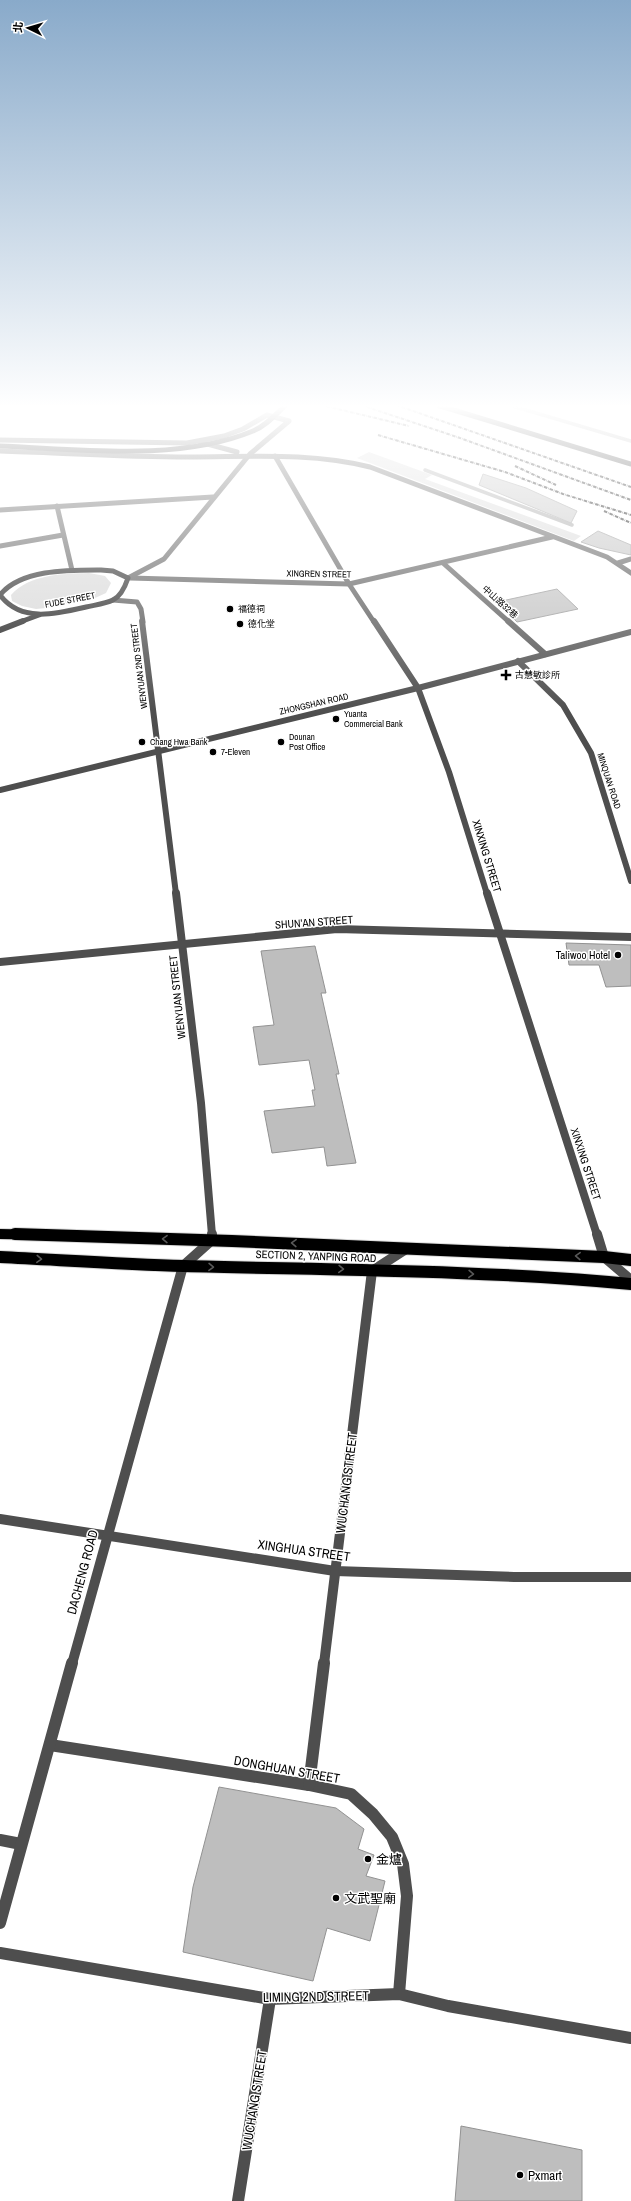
<svg xmlns="http://www.w3.org/2000/svg" width="631" height="2201" viewBox="0 0 631 2201" font-family="'Archivo Narrow','Noto Sans TC',sans-serif">
	<style>
		.green { fill: #d5d5d5 }
		.lines { fill: none; stroke-linecap: round; stroke-linejoin: round }
		.stream { stroke: #9c9c9c; stroke-width: 3.5 }
		.building { fill: #bebebe; stroke: #929292 }
		.primary-far1-casing { stroke: #dbdbdb; stroke-width: 12 }
		.primary-casing { stroke: #dbdbdb; stroke-width: 14 }
		.street-far4 { stroke: #4e4e4e; stroke-width: 5 }
		.street-far3 { stroke: #4e4e4e; stroke-width: 6 }
		.street-far2 { stroke: #4e4e4e; stroke-width: 8 }
		.street-far1 { stroke: #4e4e4e; stroke-width: 10 }
		.street { stroke: #4e4e4e; stroke-width: 12 }
		.secondary-far1 { stroke: #1b1b1b; stroke-width: 5 }
		.secondary { stroke: #1b1b1b; stroke-width: 6 }
		.primary-far1 { stroke: #000; stroke-width: 10 }
		.primary { stroke: #000; stroke-width: 12 }
		.rail { stroke: #000; stroke-width: 2; stroke-dasharray: 3.5 1 0.5 1; stroke-linecap: butt }
		.secondary-bridge { stroke: #1b1b1b; stroke-width: 5 }
		.oneway { stroke: #595959 }
		.poi-dot { fill: #000; stroke: #fff; stroke-width: 1.5 }
		.labels { text-anchor: middle; stroke-width: 3; stroke-linejoin: round; paint-order: stroke }
		.far-street-label { font-size: 9px; fill: #000; stroke: #fff }
		.far-poi-label { font-size: 9px; fill: #000; stroke: #fff; text-anchor: start }
		.street-label { font-size: 11px; fill: #000; stroke: #fff }
		.poi-label { font-size: 11px; fill: #000; stroke: #fff; text-anchor: end }
		.near-street-label { font-size: 13px; fill: #000; stroke: #fff }
		.near-poi-label { font-size: 13px; fill: #000; stroke: #fff; text-anchor: start }
	</style>
	<rect width="100%" height="100%" fill="#fff"/>
	<!-- green -->
	<g class="green">
		<path d="M 369,452 L 432,475 L 425,479 L 581,536 L 574,541 L 357,458 Z"/>
		<path d="M 89,573 L 105,576 L 111,583 L 106,593 L 95,598 L 46,608 L 36,609 L 22,606 L 12,601 L 11,595 C 30,574 62,574 89,573 Z"/>
	</g>
	<g class="lines">
		<!-- stream -->
		<g class="stream">
			<path d="M 509,405 L 631,441"/>
			<path d="M 425,470 L 572,525"/>
		</g>
	</g>
	<!-- building -->
	<g class="building">
		<path d="M 483,474 L 526,488 L 577,511 L 571,523 L 479,485 Z"/>
		<path d="M 598,531 L 631,545 L 631,555 L 599,548 L 581,542 Z"/>
		<path d="M 557,589 L 578,609 L 517,622 L 497,602 Z"/>
		<path d="M 566,943 L 631,945 L 631,986 L 606,987 L 599,965 L 569,965 Z"/>
		<path d="M 315,946 L 326,993 L 321,993 L 339,1074 L 336,1074 L 356,1163 L 327,1166 L 324,1147 L 272,1153 L 264,1111 L 315,1106 L 312,1090 L 315,1090 L 309,1060 L 259,1065 L 253,1027 L 274,1025 L 261,951 Z"/>
		<path d="M 219,1787 L 336,1808 L 364,1829 L 358,1849 L 374,1855 L 366,1876 L 385,1881 L 370,1941 L 327,1928 L 313,1981 L 183,1952 L 193,1887 Z"/>
		<path d="M 461,2126 L 582,2150 L 582,2201 L 455,2201 Z"/>
	</g>
	<g class="lines">
		<!-- primary-far1 casing -->
		<g class="primary-far1-casing">
			<path id="primary-far1" d="M 0,1234 L 49,1235"/>
		</g>
		<!-- primary casing -->
		<g class="primary-casing">
			<g id="primary">
				<path d="M 15,1234 L 232,1241 L 604,1257 L 631,1260"/>
				<path d="M 0,1257 C 61,1260 123,1264 184,1266 C 333,1270 482,1270 631,1284"/>
			</g>
		</g>
		<!-- street-far4 -->
		<g class="street-far4">
			<path d="M 0,440 L 187,443 L 224,436 L 243,429 L 267,415 L 289,421 L 250,454 L 164,559 L 128,578"/>
			<path d="M 200,442 L 237,452"/>
			<path d="M 0,451 C 63,453 126,457 189,457 C 250,457 310,452 370,467 L 607,557 L 631,573"/>
			<path d="M 275,456 L 349,584 L 374,622"/>
			<path d="M 57,506 L 72,570"/>
			<path d="M 0,510 L 213,497"/>
			<path d="M 0,546 L 63,535"/>
			<path d="M 443,563 L 509,622"/>
			<path d="M 618,563 L 631,559"/>
			<path d="M 130,578 L 349,584 L 552,537"/>
			<path d="M 113,600 L 137,602 L 141,609 L 143,622"/>
		</g>
		<!-- street-far3 -->
		<g class="street-far3">
			<path d="M 142,621 L 176,894"/>
			<path d="M 374,621 L 418,688 L 449,772 L 487,894"/>
			<path d="M 508,621 L 545,654"/>
			<path d="M 518,661 L 563,705 L 591,753 L 631,881"/>
			<path d="M 0,790 L 418,688 L 631,632"/>
		</g>
		<!-- street-far2 -->
		<g class="street-far2">
			<path d="M 176,893 L 201,1103 L 212,1235"/>
			<path d="M 487,893 L 597,1235"/>
			<path d="M 0,962 L 337,929 L 631,937"/>
		</g>
		<!-- street-far1 -->
		<g class="street-far1">
			<path d="M 597,1234 L 604,1257 L 631,1280"/>
			<path d="M 0,1519 L 335,1571 L 514,1577 L 631,1577"/>
			<path d="M 72,1664 L 183,1266 L 212,1240 L 212,1234"/>
			<path d="M 324,1664 L 372,1271 L 406,1249"/>
		</g>
		<!-- street -->
		<g class="street">
			<path d="M 50,1745 L 309,1785 L 351,1794 L 373,1814 L 392,1837 L 403,1864 L 407,1896 L 399,1994"/>
			<path d="M 309,1785 L 324,1663"/>
			<path d="M 0,1840 L 21,1844"/>
			<path d="M 0,1923 L 72,1663"/>
			<path d="M 0,1953 L 270,1999 L 399,1994 L 448,2006 L 631,2038"/>
			<path d="M 238,2201 L 270,1999"/>
		</g>
		<!-- secondary-far1 -->
		<g class="secondary-far1">
			<path d="M 437,405 L 631,464"/>
			<path d="M 101,570 L 113,571 L 128,578 C 125,587 121,596 113,600 C 105,604 94,605 86,607 C 56,614 21,623 0,595 C 21,569 70,570 101,570 Z"/>
			<path d="M 20,622 L 39,615"/>
		</g>
		<!-- secondary -->
		<path class="secondary" d="M 0,630 L 23,621"/>
		<!-- primary-far1 -->
		<use href="#primary-far1" class="primary-far1"/>
		<!-- primary -->
		<use href="#primary" class="primary"/>
		<!-- rail -->
		<g class="rail">
			<path d="M 321,405 L 409,426"/>
			<path d="M 361,405 L 460,438 L 631,500"/>
			<path d="M 396,405 L 631,487"/>
			<path d="M 378,435 L 505,472 L 563,494 L 631,515"/>
			<path d="M 515,466 L 556,485"/>
			<path d="M 604,511 L 631,523"/>
		</g>
		<!-- secondary-bridge -->
		<path class="secondary-bridge" d="M 0,446 C 79,449 178,462 253,431 C 266,426 276,414 286,405"/>
	</g>
	<!-- one-way arrows -->
	<defs><path id="oneway-chevron" d="M-2-3.5L2.5 0L-2 3.5" fill="none" stroke-width="1.6" stroke-linecap="round" stroke-linejoin="round"/></defs>
	<g class="oneway">
		<use href="#oneway-chevron" transform="translate(165 1239) rotate(-179)"/>
		<use href="#oneway-chevron" transform="translate(294 1243) rotate(-178)"/>
		<use href="#oneway-chevron" transform="translate(578 1256) rotate(-178)"/>
		<use href="#oneway-chevron" transform="translate(39 1259) rotate(3)"/>
		<use href="#oneway-chevron" transform="translate(211 1267) rotate(1)"/>
		<use href="#oneway-chevron" transform="translate(341 1269) rotate(2)"/>
		<use href="#oneway-chevron" transform="translate(471 1274) rotate(2)"/>
	</g>
	<!-- sky -->
	<linearGradient id="sky" x2="0" y2="1"><stop stop-color="#89aaca"/><stop offset="0.57" stop-color="#fff"/><stop offset="1" stop-color="#fff" stop-opacity="0"/></linearGradient>
	<rect width="631" height="713" fill="url(#sky)"/>
	<!-- markers -->
	<g class="poi-dot">
		<circle cx="230" cy="609" r="4"/>
		<circle cx="240" cy="624" r="4"/>
		<path d="M504 669h4v4h4v4h-4v4h-4v-4h-4v-4h4z"/>
		<circle cx="336" cy="719" r="4"/>
		<circle cx="142" cy="742" r="4"/>
		<circle cx="281" cy="742" r="4"/>
		<circle cx="213" cy="752" r="4"/>
		<circle cx="618" cy="955" r="4"/>
		<circle cx="368" cy="1859" r="4"/>
		<circle cx="336" cy="1898" r="4"/>
		<circle cx="520" cy="2175" r="4"/>
	</g>
	<g class="labels">
		<!-- far-street labels -->
		<g class="far-street-label">
			<text transform="translate(319 574) rotate(1)" y="3">XINGREN STREET</text>
			<text transform="translate(70 600) rotate(-11)" y="3">FUDE STREET</text>
			<text transform="translate(500 602) rotate(42)" y="3">中山路32巷</text>
			<text transform="translate(139 666) rotate(-97)" y="3">WENYUAN 2ND STREET</text>
			<text transform="translate(314 704) rotate(-13)" y="3">ZHONGSHAN ROAD</text>
			<text transform="translate(609 781) rotate(72)" y="3">MINQUAN ROAD</text>
		</g>
		<!-- far-poi labels -->
		<g class="far-poi-label">
			<text x="238" y="612">福德祠</text>
			<text x="248" y="627">德化堂</text>
			<text x="515" y="678">古慧敏診所</text>
			<text x="344" y="717">Yuanta<tspan x="344" dy="10">Commercial Bank</tspan></text>
			<text x="289" y="740">Dounan<tspan x="289" dy="10">Post Office</tspan></text>
			<text x="150" y="745">Chang Hwa Bank</text>
			<text x="221" y="755">7-Eleven</text>
		</g>
		<!-- street labels -->
		<g class="street-label">
			<text transform="translate(487 856) rotate(73)" y="4">XINXING STREET</text>
			<text transform="translate(314 922) rotate(-4)" y="4">SHUN’AN STREET</text>
			<text transform="translate(177 997) rotate(-96)" y="4">WENYUAN STREET</text>
			<text transform="translate(586 1164) rotate(72)" y="4">XINXING STREET</text>
			<text transform="translate(316 1256) rotate(2)" y="4">SECTION 2, YANPING ROAD</text>
		</g>
		<!-- poi labels -->
		<g class="poi-label">
			<text x="610" y="959">Taliwoo Hotel</text>
		</g>
		<!-- near-street labels -->
		<g class="near-street-label">
			<text transform="translate(346 1483) rotate(-83)" y="5">WUCHANG STREET</text>
			<text transform="translate(304 1550) rotate(8)" y="5">XINGHUA STREET</text>
			<text transform="translate(82 1572) rotate(-75)" y="5">DACHENG ROAD</text>
			<text transform="translate(287 1769) rotate(10)" y="5">DONGHUAN STREET</text>
			<text transform="translate(316 1996) rotate(-1)" y="5">LIMING 2ND STREET</text>
			<text transform="translate(254 2100) rotate(-81)" y="5">WUCHANG STREET</text>
		</g>
		<!-- near-poi labels -->
		<g class="near-poi-label">
			<text x="376" y="1864">金爐</text>
			<text x="344" y="1903">文武聖廟</text>
			<text x="528" y="2180">Pxmart</text>
		</g>
	</g>
	<!-- north arrow -->
	<g transform="translate(28 28) rotate(275)" stroke="#ffffff" stroke-width="3" paint-order="stroke">
	<path d="M0-3L7 15L0 10L-7 15Z" fill="#000000"/>
	<text y="-6" font-size="11" font-weight="bold" text-anchor="middle" fill="#000000">北</text>
	</g>
</svg>
